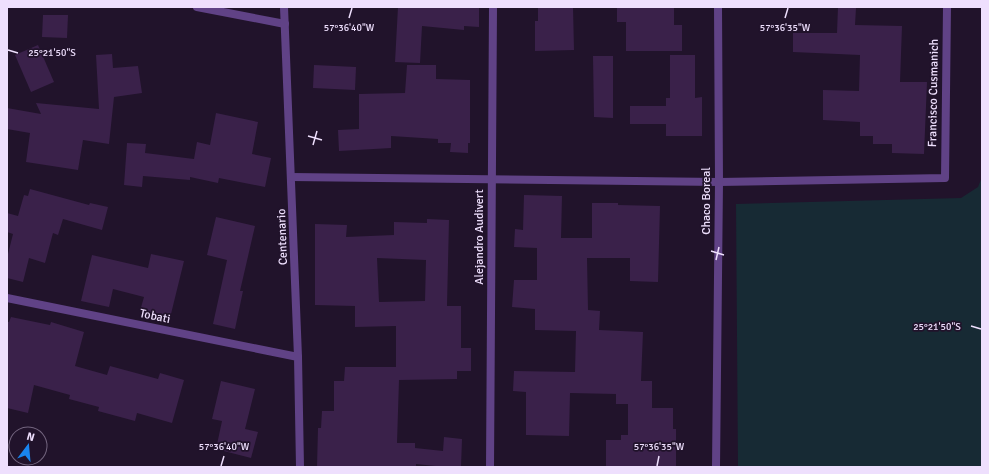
<svg xmlns="http://www.w3.org/2000/svg" width="989" height="474" viewBox="0 0 989 474" font-family="Signika,sans-serif">
	<style>
		.green { fill: #172a34 }
		.building { fill: #3a214a; fill-rule: evenodd }
		.lines { fill: none; stroke-linecap: round; stroke-linejoin: round }
		.minor { stroke: #604286; stroke-width: 8 }
		.tertiary { stroke: #604286; stroke-width: 8 }
		.ticks { fill: none; stroke: #eedffd; stroke-width: 1.5 }
		.labels { text-anchor: middle; stroke-width: 3.5; stroke-linejoin: round; paint-order: stroke }
		.street-label { font-size: 12px; fill: #eedffd; stroke: #21132b }
		.ticks-label { font-size: 10px; text-anchor: middle; fill: #eedffd; stroke: #21132b; stroke-width: 3.5; stroke-linejoin: round; paint-order: stroke }
	</style>
	<rect width="100%" height="100%" fill="#21132b"/>
	<!-- green -->
	<path class="green" d="M 982,177 L 982,467 L 738,467 L 736,204 L 961,198 L 978,187 Z"/>
	<!-- building -->
	<g class="building">
		<path d="M 398,7 L 479,7 L 479,27 L 464,26 L 464,30 L 422,26 L 420,63 L 395,62 Z"/>
		<path d="M 538,7 L 573,7 L 574,50 L 535,51 L 535,21 L 538,21 Z"/>
		<path d="M 617,7 L 674,7 L 674,25 L 682,25 L 682,51 L 626,51 L 626,22 L 617,22 Z"/>
		<path d="M 838,7 L 856,8 L 855,25 L 902,26 L 900,82 L 927,82 L 924,154 L 892,153 L 892,144 L 873,144 L 873,136 L 860,136 L 860,122 L 823,120 L 823,90 L 859,91 L 860,55 L 793,52 L 793,33 L 837,33 Z"/>
		<path d="M 43,15 L 68,15 L 67,38 L 42,37 Z"/>
		<path d="M 38,45 L 54,82 L 31,92 L 15,55 Z"/>
		<path d="M 112,54 L 113,68 L 138,66 L 142,93 L 114,97 L 109,144 L 83,140 L 78,170 L 26,162 L 30,133 L 7,129 L 7,108 L 41,114 L 36,103 L 99,109 L 96,55 Z"/>
		<path d="M 670,55 L 695,55 L 695,98 L 702,97 L 702,136 L 666,136 L 666,124 L 630,124 L 630,106 L 666,106 L 666,98 L 670,98 Z"/>
		<path d="M 593,56 L 613,56 L 613,118 L 594,117 Z"/>
		<path d="M 314,65 L 356,67 L 355,90 L 313,88 Z"/>
		<path d="M 407,65 L 436,65 L 436,79 L 470,80 L 470,143 L 468,143 L 468,153 L 450,152 L 451,143 L 438,143 L 438,139 L 391,136 L 391,148 L 339,151 L 338,130 L 359,129 L 359,94 L 405,93 Z"/>
		<path d="M 216,113 L 258,122 L 252,154 L 271,158 L 265,187 L 219,178 L 218,183 L 190,177 L 190,180 L 143,176 L 142,187 L 124,185 L 127,143 L 146,144 L 145,153 L 194,159 L 197,142 L 210,145 Z"/>
		<path d="M 30,189 L 89,205 L 90,203 L 108,207 L 102,230 L 63,219 L 58,235 L 53,233 L 45,263 L 29,258 L 23,282 L 7,278 L 7,258 L 13,234 L 7,232 L 7,213 L 18,216 L 24,195 L 28,196 Z"/>
		<path d="M 524,195 L 562,196 L 561,238 L 592,238 L 592,203 L 618,203 L 618,205 L 660,206 L 658,282 L 630,281 L 630,258 L 587,258 L 588,310 L 600,311 L 599,330 L 643,332 L 641,381 L 652,381 L 652,408 L 673,408 L 673,429 L 676,429 L 676,467 L 606,467 L 606,440 L 621,440 L 621,435 L 628,435 L 628,404 L 616,404 L 616,394 L 570,393 L 569,436 L 526,435 L 526,392 L 513,391 L 514,371 L 575,372 L 576,331 L 535,330 L 535,309 L 512,307 L 514,280 L 537,280 L 537,248 L 514,247 L 515,229 L 523,230 Z"/>
		<path d="M 216,217 L 255,226 L 240,291 L 243,291 L 235,329 L 213,324 L 227,260 L 207,255 Z"/>
		<path d="M 427,219 L 449,220 L 447,306 L 461,306 L 461,348 L 471,348 L 471,371 L 457,371 L 457,379 L 399,380 L 397,443 L 415,443 L 415,448 L 443,451 L 444,437 L 462,439 L 461,467 L 445,467 L 416,464 L 416,467 L 317,467 L 318,428 L 321,428 L 322,411 L 334,411 L 334,381 L 344,381 L 345,367 L 396,367 L 396,326 L 355,327 L 355,306 L 315,305 L 315,224 L 347,225 L 346,237 L 394,235 L 394,222 L 427,223 ZM 377,258 L 426,260 L 425,301 L 379,302 Z"/>
		<path d="M 151,254 L 184,261 L 170,318 L 140,311 L 144,297 L 113,289 L 109,307 L 81,301 L 92,255 L 148,268 Z"/>
		<path d="M 11,317 L 50,325 L 51,322 L 84,332 L 75,366 L 107,375 L 110,366 L 158,379 L 160,373 L 184,380 L 172,423 L 137,413 L 135,421 L 98,411 L 99,407 L 69,399 L 70,395 L 34,385 L 28,413 L 7,408 L 7,322 L 9,322 Z"/>
		<path d="M 221,381 L 255,389 L 245,429 L 258,432 L 251,458 L 216,449 L 222,421 L 212,419 Z"/>
	</g>
	<g class="lines">
		<!-- minor -->
		<g class="minor">
			<path d="M 197,7 L 285,24"/>
			<path d="M 284,7 L 298,357"/>
			<path d="M 291,177 L 719,182 L 945,178 L 947,7"/>
			<path d="M 716,467 L 719,182 L 718,7"/>
		</g>
		<!-- tertiary -->
		<g class="tertiary">
			<path d="M 7,298 L 298,357 L 300,467"/>
			<path d="M 490,467 L 493,7"/>
		</g>
	</g>
	<!-- ticks -->
	<path class="ticks" d="M 349,18 L 352,8M 785,18 L 788,8M 8,50 L 18,53M 308,136 L 322,140M 313,145 L 317,131M 711,251 L 724,255M 716,260 L 719,247M 971,326 L 981,329M 221,466 L 224,456M 657,466 L 659,456"/>
	<g class="labels">
		<!-- street labels -->
		<g class="street-label">
			<text transform="translate(933 93) rotate(-89)" y="4">Francisco Cusmanich</text>
			<text transform="translate(706 201) rotate(-90)" y="4">Chaco Boreal</text>
			<text transform="translate(282 237) rotate(-92)" y="4">Centenario</text>
			<text transform="translate(479 237) rotate(-90)" y="4">Alejandro Audivert</text>
			<text transform="translate(155 316) rotate(12)" y="4">Tobati</text>
		</g>
	</g>
	<g class="ticks-label">
		<text x="349" y="31">57°36'40"W</text>
		<text x="785" y="31">57°36'35"W</text>
		<text x="52" y="56">25°21'50"S</text>
		<text x="937" y="330">25°21'50"S</text>
		<text x="224" y="450">57°36'40"W</text>
		<text x="659" y="450">57°36'35"W</text>
	</g>
	<!-- border -->
	<rect width="989" height="474" fill="none" stroke="#eedffd" stroke-width="16"/>
	<!-- north arrow -->
	<g transform="translate(28 446) rotate(16)"><circle r="19" fill="#21132b" stroke="#73657f"/>
	<path d="M0-3L7 15L0 10L-7 15Z" fill="#1985ef"/>
	<text y="-6" font-size="11" font-weight="bold" text-anchor="middle" fill="#eedffd">N</text>
	</g>
</svg>
